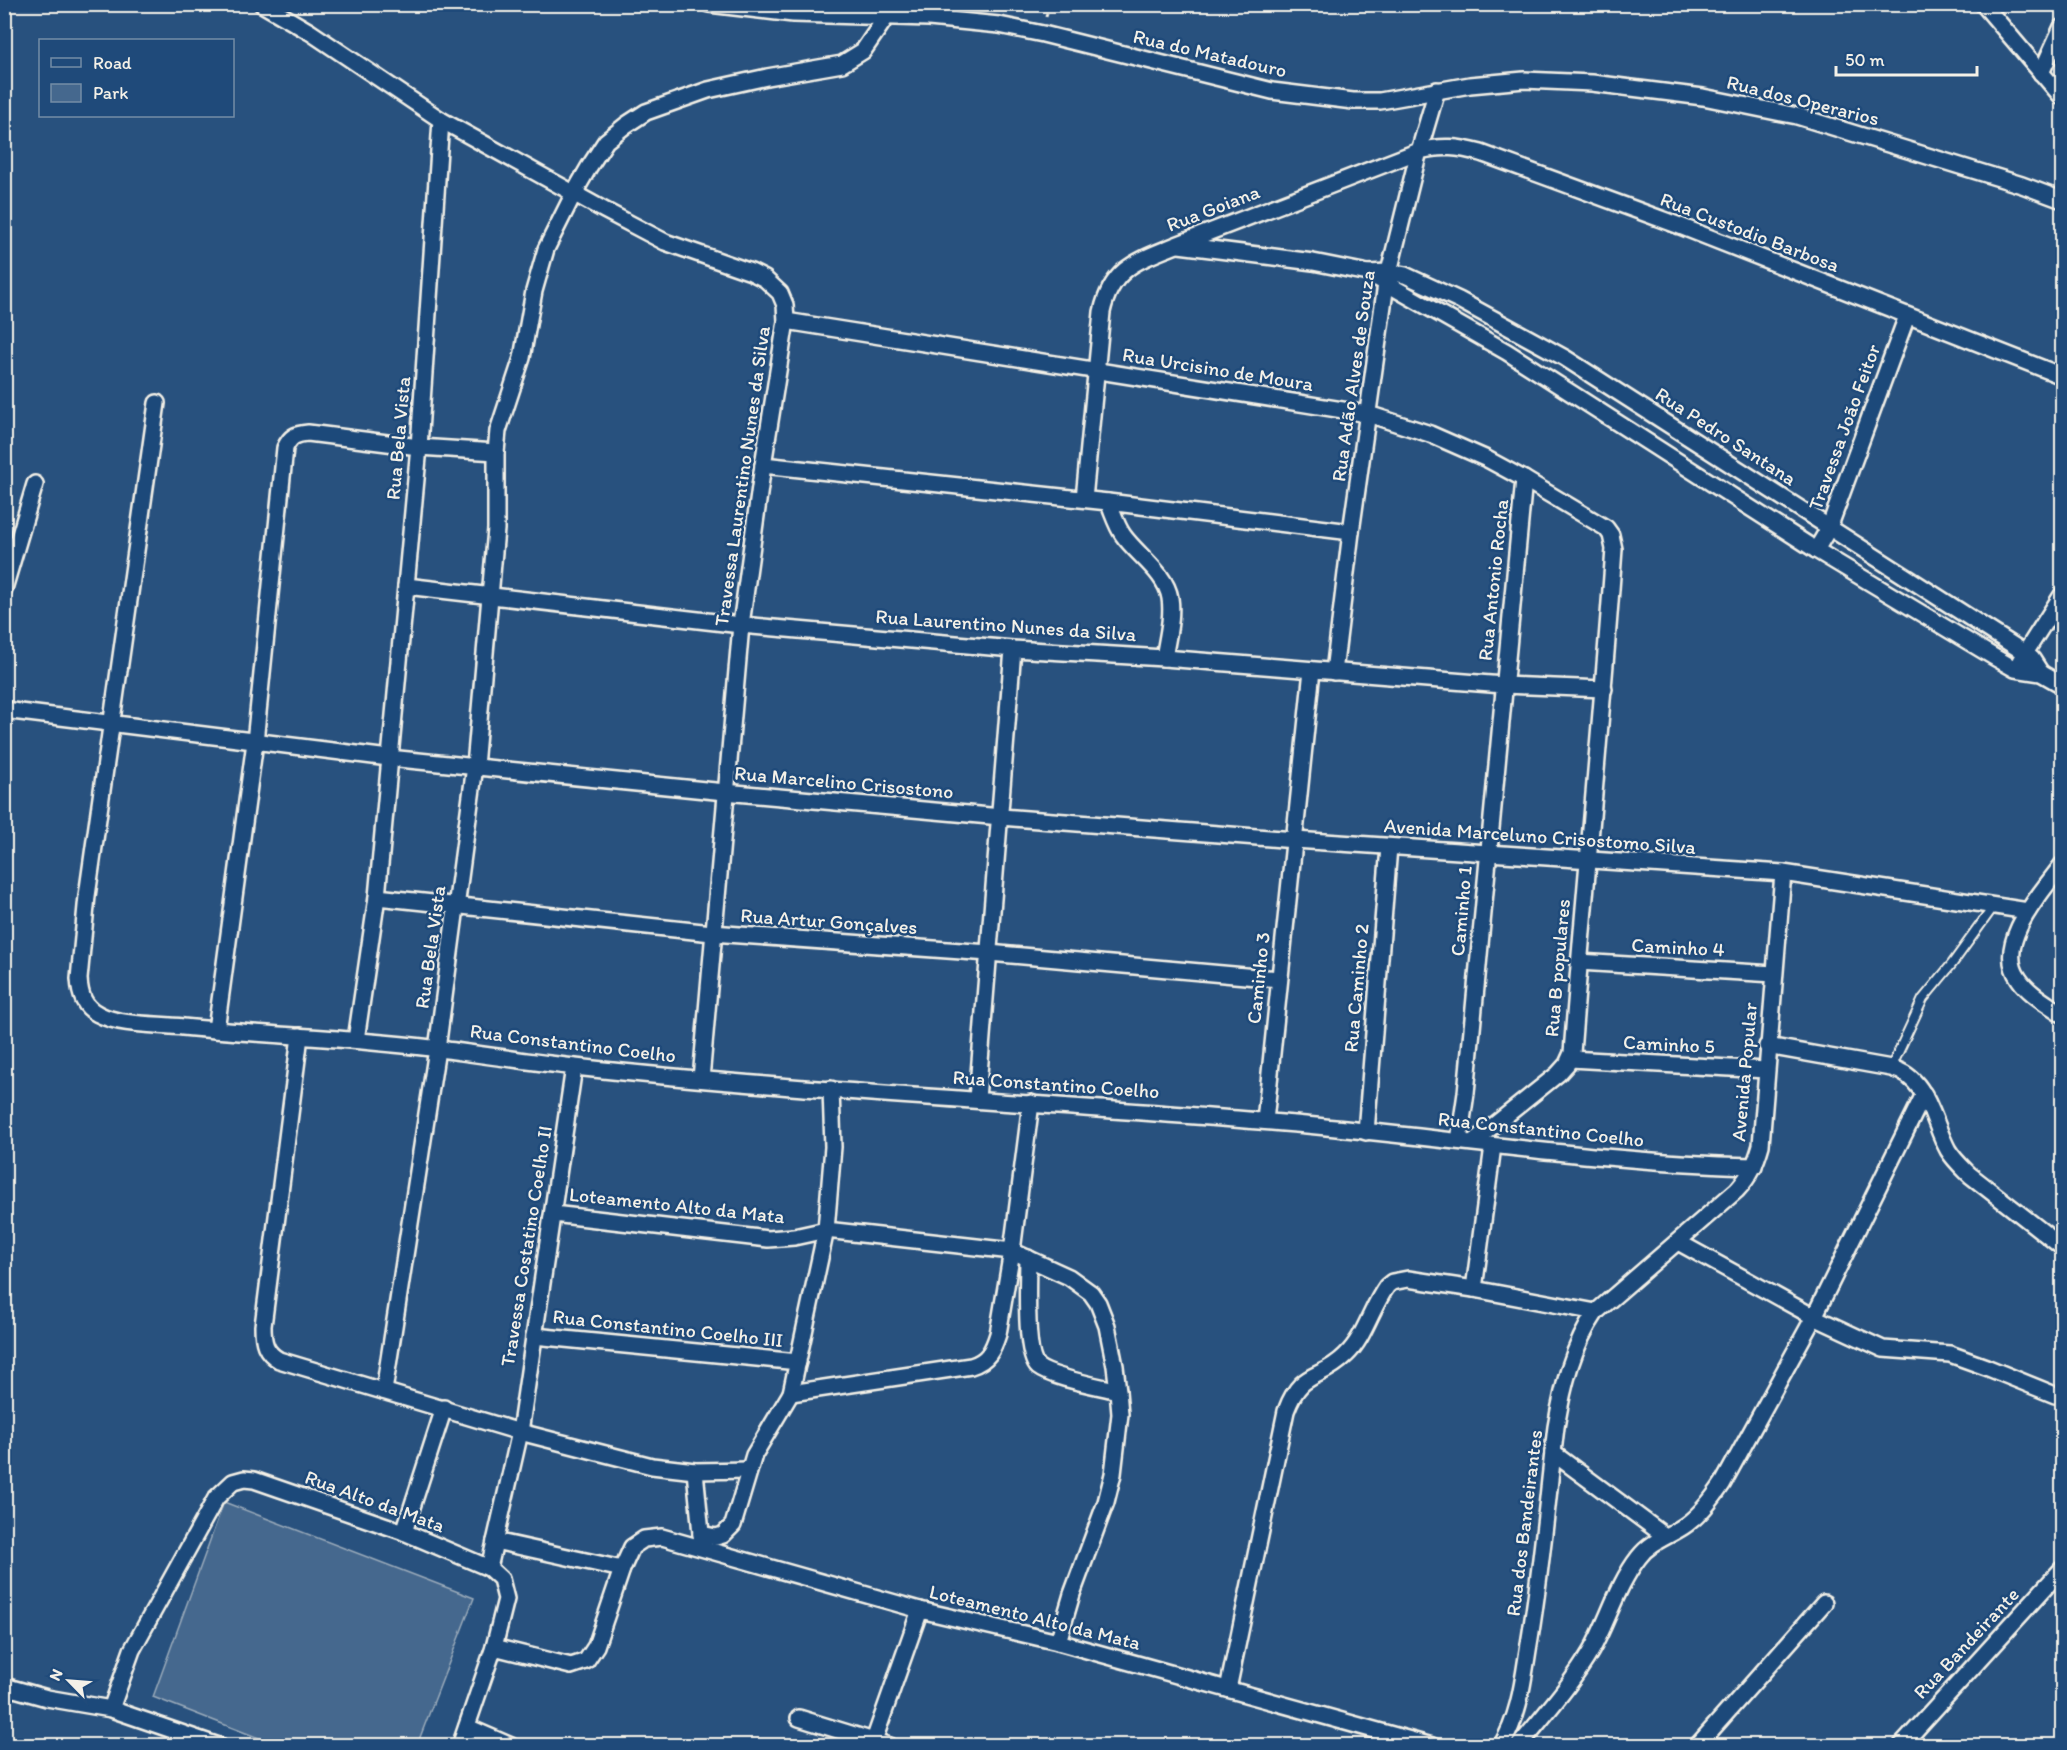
<svg xmlns="http://www.w3.org/2000/svg" width="2067" height="1750" viewBox="0 0 2067 1750" font-family="Itim,sans-serif">
	<style>
		.green { fill: #45688e; stroke: #9cacbb; stroke-width: 1.5 }
		.lines { fill: none; stroke-linecap: round; stroke-linejoin: round }
		.service-casing { stroke: #f4f1e8; stroke-width: 12 }
		.minor-casing { stroke: #f4f1e8; stroke-width: 20 }
		.path { stroke: #f4f1e8; stroke-width: 3; stroke-dasharray: 4.5 4.5; stroke-linecap: butt }
		.service { stroke: #1f4a7a; stroke-width: 8 }
		.minor { stroke: #1f4a7a; stroke-width: 15 }
		.labels { text-anchor: middle; stroke-width: 5; stroke-linejoin: round; paint-order: stroke }
		.street-label { font-size: 20px; fill: #f4f1e8; stroke: #1f4a7a }
	</style>
	<rect width="100%" height="100%" fill="#28517e"/>
	<filter id="ink" filterUnits="userSpaceOnUse"><feTurbulence type="fractalNoise" baseFrequency=".0167" numOctaves="2"/><feDisplacementMap in="SourceGraphic" scale="12" xChannelSelector="R" yChannelSelector="G"/><feConvolveMatrix kernelMatrix="1 2 1 2 8 2 1 2 1" color-interpolation-filters="sRGB"/></filter>
	<g filter="url(#ink)">
		<!-- green -->
		<path class="green" d="M 224,1502 L 474,1598 L 417,1745 L 277,1745 L 153,1697 Z"/>
		<g class="lines">
			<!-- service casing -->
			<g class="service-casing">
				<path id="service" d="M 1891,1068 L 1923,999 L 1952,964 L 1994,906"/>
			</g>
			<!-- minor casing -->
			<g class="minor-casing">
				<g id="minor">
					<path d="M 262,4 L 310,32 L 441,120 L 604,210 L 665,242 L 751,272 L 765,279 L 780,293 L 785,305 L 786,321 L 763,465 L 741,625 L 701,1079"/>
					<path d="M 709,4 L 793,14 L 929,18 L 999,25 L 1043,34 L 1272,91 L 1353,101 L 1380,101 L 1470,85 L 1524,80 L 1592,83 L 1703,97 L 1797,116 L 2022,185 L 2062,200"/>
					<path d="M 1983,4 L 2062,97"/>
					<path d="M 2041,73 L 2062,27"/>
					<path d="M 1179,245 L 1313,262 L 1368,273 L 1388,272 L 1405,275 L 1459,300 L 1565,358 L 2025,653 L 2032,659 L 2041,673"/>
					<path d="M 1368,273 L 1507,352 L 1816,550 L 1994,657 L 2015,669 L 2041,673 L 2062,685"/>
					<path d="M 786,321 L 1368,414 L 1430,434 L 1487,459 L 1524,479 L 1606,528 L 1611,535 L 1614,549 C 1602,717 1585,885 1572,1053 L 1567,1064 L 1558,1074 L 1473,1142"/>
					<path d="M 157,403 L 87,896 L 79,979 C 80,995 84,1007 98,1014 C 120,1026 158,1024 183,1027 C 271,1036 360,1038 447,1050 C 490,1056 532,1062 575,1067 C 802,1092 1031,1102 1259,1121 C 1424,1134 1588,1162 1754,1166"/>
					<path d="M 763,465 L 1108,502 L 1351,532"/>
					<path d="M 1084,499 L 1102,312 C 1112,267 1138,261 1176,245 L 1419,151 C 1443,145 1458,147 1481,153 L 1680,226 L 2062,376"/>
					<path d="M 1108,502 C 1113,513 1116,525 1123,535 C 1137,555 1166,573 1170,598 C 1173,617 1167,639 1164,658"/>
					<path d="M 1816,550 L 1829,528 L 1907,316"/>
					<path d="M 406,586 L 741,625 L 1013,649 L 1164,658 L 1503,685 L 1604,689"/>
					<path d="M 4,589 L 35,484"/>
					<path d="M 2020,661 L 2062,595"/>
					<path d="M 1334,672 L 1351,532 L 1386,284 L 1419,151 L 1437,90"/>
					<path d="M 4,710 L 389,758 L 725,792 L 1001,817 L 1295,840 L 1783,873 L 2028,911"/>
					<path d="M 2062,865 C 2042,892 1993,944 2019,979 C 2029,994 2048,1004 2062,1014"/>
					<path d="M 377,897 L 712,933 L 989,953 L 1279,979"/>
					<path d="M 1579,962 L 1774,974"/>
					<path d="M 216,1030 L 255,742 L 285,448 C 290,437 295,434 308,433 L 419,447 L 496,452"/>
					<path d="M 300,1036 L 263,1326 C 263,1342 265,1352 279,1360 L 520,1432 L 652,1466 L 695,1471 L 749,1470"/>
					<path d="M 356,1040 L 377,897 L 419,447 L 441,120"/>
					<path d="M 1767,1046 L 1891,1068 C 1928,1077 1932,1121 1948,1150 C 1954,1160 1962,1167 1970,1175 L 2062,1247"/>
					<path d="M 1570,1059 L 1766,1070"/>
					<path d="M 1924,1094 L 1814,1317 L 1883,1349 L 1950,1354 L 1986,1367 L 2055,1395"/>
					<path d="M 977,1099 L 1013,649"/>
					<path d="M 1265,1121 L 1312,670"/>
					<path d="M 1366,1132 L 1389,847"/>
					<path d="M 1459,1141 L 1466,1093 L 1524,479"/>
					<path d="M 553,1214 L 768,1239 L 794,1237 L 826,1230 L 1012,1251 L 1069,1277 L 1091,1293 L 1098,1303 L 1107,1326 L 1115,1366 L 1118,1391 L 1120,1414 L 1113,1474 L 1106,1502 L 1072,1594 L 1058,1642"/>
					<path d="M 1028,1258 C 1028,1278 1024,1355 1038,1367 C 1052,1378 1099,1386 1118,1391"/>
					<path d="M 1474,1289 L 1493,1146"/>
					<path d="M 534,1336 L 798,1362"/>
					<path d="M 384,1391 L 437,1049 L 475,766 L 496,529 L 496,452 L 498,431 L 522,358 L 534,291 L 546,249 L 574,193 L 589,167 L 606,141 L 626,125 L 646,112 L 708,90 L 767,77 L 842,64 L 863,51 L 887,16"/>
					<path d="M 791,1393 L 971,1366 C 988,1361 993,1350 998,1334 L 1012,1251 L 1031,1103"/>
					<path d="M 1553,1453 L 1665,1536"/>
					<path d="M 695,1471 L 702,1544"/>
					<path d="M 404,1532 L 444,1408"/>
					<path d="M 701,1534 L 716,1537 L 723,1535 L 733,1525 L 754,1455 L 791,1393 L 826,1230 L 833,1147 L 831,1089"/>
					<path d="M 495,1541 L 622,1569"/>
					<path d="M 489,1568 L 520,1432 L 574,1067"/>
					<path d="M 494,1647 L 571,1666 L 586,1661 L 596,1646 L 622,1569 L 632,1547 L 644,1539 L 662,1537 L 920,1610 L 1058,1642 L 1432,1746"/>
					<path d="M 4,1686 L 47,1698 L 111,1709 L 219,1746"/>
					<path d="M 1228,1689 L 1286,1411 C 1302,1368 1319,1382 1346,1355 C 1365,1337 1371,1308 1387,1286 L 1392,1282 L 1408,1279 L 1474,1289 L 1596,1312"/>
					<path d="M 111,1709 L 132,1650 L 216,1498 L 233,1482 L 244,1479 L 254,1480 L 404,1532 L 489,1568 L 501,1579 L 506,1599 L 494,1647 L 460,1746"/>
					<path d="M 799,1718 L 890,1746"/>
					<path d="M 467,1727 L 511,1746"/>
					<path d="M 872,1746 L 920,1610"/>
					<path d="M 1501,1746 C 1519,1717 1523,1682 1528,1650 C 1541,1576 1547,1501 1556,1427 C 1563,1386 1572,1347 1596,1312 L 1737,1190 C 1750,1176 1756,1163 1761,1145 L 1783,873"/>
					<path d="M 1519,1746 C 1544,1715 1571,1685 1591,1651 C 1608,1621 1617,1585 1639,1557 C 1652,1540 1671,1536 1687,1524 C 1702,1513 1713,1498 1723,1483 L 1814,1317 L 1678,1242"/>
					<path d="M 1697,1746 L 1824,1603"/>
					<path d="M 1901,1746 L 2062,1569"/>
				</g>
			</g>
			<!-- path -->
			<path class="path" d="M 1046,17 L 1049,4"/>
			<!-- service -->
			<use href="#service" class="service"/>
			<!-- minor -->
			<use href="#minor" class="minor"/>
		</g>
	</g>
	<g class="labels">
		<!-- street labels -->
		<g class="street-label">
			<text transform="translate(1210 53) rotate(13)" y="7">Rua do Matadouro</text>
			<text transform="translate(1803 100) rotate(14)" y="7">Rua dos Operarios</text>
			<text transform="translate(1213 208) rotate(-21)" y="7">Rua Goiana</text>
			<text transform="translate(1750 232) rotate(21)" y="7">Rua Custodio Barbosa</text>
			<text transform="translate(1218 369) rotate(9)" y="7">Rua Urcisino de Moura</text>
			<text transform="translate(1353 376) rotate(-82)" y="7">Rua Adão Alves de Souza</text>
			<text transform="translate(1844 427) rotate(-70)" y="7">Travessa João Feitor</text>
			<text transform="translate(1726 436) rotate(33)" y="7">Rua Pedro Santana</text>
			<text transform="translate(398 438) rotate(-85)" y="7">Rua Bela Vista</text>
			<text transform="translate(742 476) rotate(-82)" y="7">Travessa Laurentino Nunes da Silva</text>
			<text transform="translate(1493 580) rotate(-84)" y="7">Rua Antonio Rocha</text>
			<text transform="translate(1006 625) rotate(4)" y="7">Rua Laurentino Nunes da Silva</text>
			<text transform="translate(844 782) rotate(5)" y="7">Rua Marcelino Crisostono</text>
			<text transform="translate(1540 836) rotate(4)" y="7">Avenida Marceluno Crisostomo Silva</text>
			<text transform="translate(1461 911) rotate(-85)" y="7">Caminho 1</text>
			<text transform="translate(829 921) rotate(4)" y="7">Rua Artur Gonçalves</text>
			<text transform="translate(430 947) rotate(-82)" y="7">Rua Bela Vista</text>
			<text transform="translate(1678 947) rotate(3)" y="7">Caminho 4</text>
			<text transform="translate(1557 968) rotate(-85)" y="7">Rua B populares</text>
			<text transform="translate(1258 978) rotate(-84)" y="7">Caminho 3</text>
			<text transform="translate(1356 988) rotate(-85)" y="7">Rua Caminho 2</text>
			<text transform="translate(573 1043) rotate(7)" y="7">Rua Constantino Coelho</text>
			<text transform="translate(1669 1044) rotate(3)" y="7">Caminho 5</text>
			<text transform="translate(1744 1072) rotate(-85)" y="7">Avenida Popular</text>
			<text transform="translate(1056 1084) rotate(4)" y="7">Rua Constantino Coelho</text>
			<text transform="translate(1541 1129) rotate(6)" y="7">Rua Constantino Coelho</text>
			<text transform="translate(677 1205) rotate(6)" y="7">Loteamento Alto da Mata</text>
			<text transform="translate(526 1246) rotate(-81)" y="7">Travessa Costatino Coelho II</text>
			<text transform="translate(668 1328) rotate(6)" y="7">Rua Constantino Coelho III</text>
			<text transform="translate(375 1501) rotate(20)" y="7">Rua Alto da Mata</text>
			<text transform="translate(1524 1523) rotate(-83)" y="7">Rua dos Bandeirantes</text>
			<text transform="translate(1035 1617) rotate(14)" y="7">Loteamento Alto da Mata</text>
			<text transform="translate(1966 1643) rotate(-47)" y="7">Rua Bandeirante</text>
		</g>
	</g>
	<!-- margin -->
	<rect width="2067" height="1750" fill="none" stroke="#1f4a7a" stroke-width="24"/>
	<rect x="12" y="12" width="2043" height="1726" fill="none" stroke="#f4f1e8" stroke-width="2" filter="url(#ink)"/>
	<!-- legend -->
	<rect x="39" y="39" width="195" height="78" fill="#1f4a7a" stroke="#748da6" stroke-width="1.5"/>
	<rect x="51" y="58" width="30" height="9" fill="#1f4a7a" stroke="#748da6" stroke-width="1.5"/>
	<text x="93" y="69" font-size="18" fill="#f4f1e8">Road</text>
	<rect x="51" y="84" width="30" height="18" fill="#45688e" stroke="#748da6" stroke-width="1.5"/>
	<text x="93" y="99" font-size="18" fill="#f4f1e8">Park</text>
	<!-- north arrow -->
	<g transform="translate(69 1681) rotate(295)" stroke="#1f4a7a" stroke-width="4.5" paint-order="stroke">
	<path d="M0-4.5L10 22L0 15L-10 22Z" fill="#f4f1e8"/>
	<text y="-9" font-size="16" font-weight="bold" text-anchor="middle" fill="#f4f1e8">N</text>
	</g>
	<!-- scale -->
	<path d="M1836 66v9h141v-9" fill="none" stroke="#f4f1e8" stroke-width="3"/>
	<text x="1845" y="66" font-size="18" fill="#f4f1e8" stroke="#1f4a7a" stroke-width="4.5" paint-order="stroke">50 m</text>
</svg>
